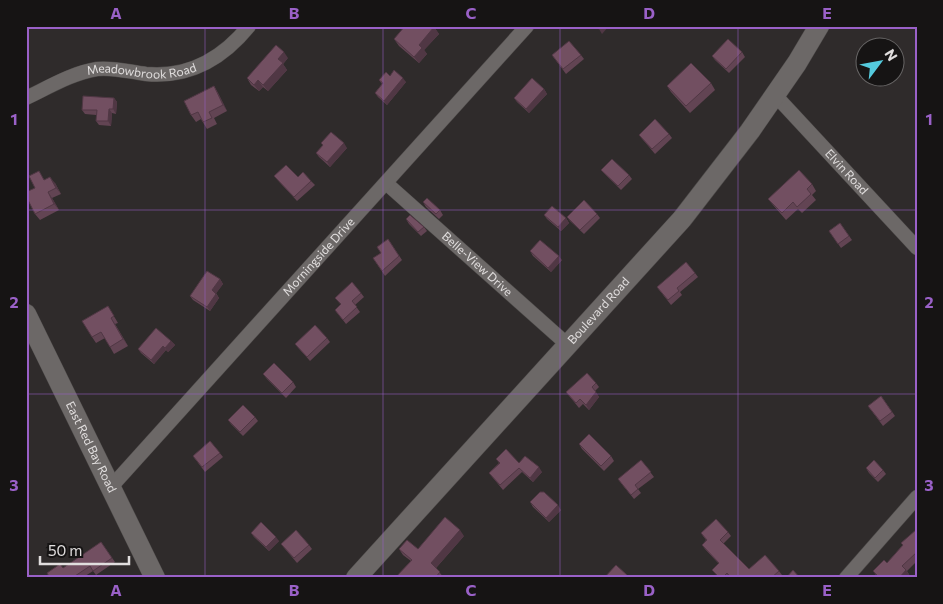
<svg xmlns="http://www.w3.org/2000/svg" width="943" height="604" viewBox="0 0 943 604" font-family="Commissioner,sans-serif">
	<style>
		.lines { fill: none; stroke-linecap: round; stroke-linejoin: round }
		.street-casing { stroke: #4c4948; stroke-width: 15 }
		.secondary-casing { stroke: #4c4948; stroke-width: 21 }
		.street { stroke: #6c6867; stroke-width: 14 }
		.secondary { stroke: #6c6867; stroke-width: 20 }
		.wall { fill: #624453 }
		.shaded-wall { fill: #503744 }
		.building { fill: #724f61; stroke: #503744 }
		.grid { fill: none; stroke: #9a61c8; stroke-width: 1; stroke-opacity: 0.55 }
		.labels { text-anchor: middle; stroke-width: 5; stroke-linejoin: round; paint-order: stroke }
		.street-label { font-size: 12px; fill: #e1dede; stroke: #161414 }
		.neatline { fill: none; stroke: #9a61c8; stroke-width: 2 }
		.grid-label { font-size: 16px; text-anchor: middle; font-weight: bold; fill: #9a61c8 }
	</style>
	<rect width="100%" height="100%" fill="#2f2b2b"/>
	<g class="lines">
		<!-- street casing -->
		<g class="street-casing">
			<g id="street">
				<path id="s1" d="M 775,95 L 917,248"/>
				<path id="s2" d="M 26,98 C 49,87 72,73 97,69 C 113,67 130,72 146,74 C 189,78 223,58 249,26"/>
				<path id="s3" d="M 386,183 L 569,346"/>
				<path id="s4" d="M 111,487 L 527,26"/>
				<path d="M 846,578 L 917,497"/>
			</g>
		</g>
		<!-- secondary casing -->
		<g class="secondary-casing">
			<g id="secondary">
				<path id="s5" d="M 26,314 L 155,578"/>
				<path id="s6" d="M 356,578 L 682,219 L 750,131 L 797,63 L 819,26"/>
			</g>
		</g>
		<!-- street -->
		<use href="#street" class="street"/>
		<!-- secondary -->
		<use href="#secondary" class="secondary"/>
	</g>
	<!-- wall -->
	<g class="wall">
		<path d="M 434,27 L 439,34 L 424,50 L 427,54 L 419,63 L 399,46 L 394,39 Z"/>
		<path d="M 742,52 L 745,57 L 729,73 L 715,60 L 712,56 Z"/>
		<path d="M 552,55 L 581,55 L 584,59 L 566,74 Z"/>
		<path d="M 288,58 L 283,64 L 287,70 L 268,91 L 263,87 L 259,91 L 251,85 L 247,78 Z"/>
		<path d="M 390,76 L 406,82 L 387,105 L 378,97 L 375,93 L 382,84 L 379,80 Z"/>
		<path d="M 711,83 L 715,90 L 690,113 L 671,92 L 667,86 Z"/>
		<path d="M 214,86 L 218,93 L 227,111 L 214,118 L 217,124 L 207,129 L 201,119 L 196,122 L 191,115 Z"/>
		<path d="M 544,89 L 547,94 L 529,113 L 517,102 L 514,98 Z"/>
		<path d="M 114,98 L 117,102 L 116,114 L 112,113 L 111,126 L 99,125 L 96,121 L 96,115 L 85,114 L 82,110 Z"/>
		<path d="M 669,134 L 672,138 L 655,154 L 639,135 Z"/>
		<path d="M 321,143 L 347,148 L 330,167 L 319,157 L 316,153 L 323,146 Z"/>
		<path d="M 601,170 L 629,175 L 632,179 L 621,190 Z"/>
		<path d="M 274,176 L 298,177 L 311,181 L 315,185 L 297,201 Z"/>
		<path d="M 45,180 L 55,183 L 61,194 L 52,198 L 59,210 L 40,220 L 35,214 L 35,188 Z"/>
		<path d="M 812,184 L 816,191 L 812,195 L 816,200 L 802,213 L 798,209 L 786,220 L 773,205 L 768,199 Z"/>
		<path d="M 423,202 L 440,210 L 443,215 L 439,219 L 426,207 Z"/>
		<path d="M 597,214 L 600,218 L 584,234 L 570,221 L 567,217 Z"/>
		<path d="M 544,215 L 566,218 L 569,223 L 561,231 L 547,219 Z"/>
		<path d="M 406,219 L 424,227 L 427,231 L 421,236 L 409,224 Z"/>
		<path d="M 840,223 L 852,240 L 841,248 L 829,231 Z"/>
		<path d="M 388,239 L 402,260 L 385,276 L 373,258 L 381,253 Z"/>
		<path d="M 530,251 L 562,260 L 551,272 L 533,256 Z"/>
		<path d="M 695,273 L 698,277 L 680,292 L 682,295 L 671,305 L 657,287 Z"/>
		<path d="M 220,279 L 223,284 L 216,293 L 219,298 L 210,311 L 193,300 L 190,296 Z"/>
		<path d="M 361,293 L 364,297 L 355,305 L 360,312 L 346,324 L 335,310 L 341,305 L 335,298 Z"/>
		<path d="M 112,313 L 118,323 L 115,324 L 128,346 L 114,354 L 105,338 L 96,343 L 92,337 Z"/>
		<path d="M 327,338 L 330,342 L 310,361 L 295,344 Z"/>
		<path d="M 171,341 L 175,345 L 168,352 L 166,350 L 154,364 L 141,353 L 138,349 Z"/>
		<path d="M 263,374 L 293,382 L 296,387 L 286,398 L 267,379 Z"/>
		<path d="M 596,383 L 599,387 L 595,391 L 599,397 L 589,410 L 583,404 L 579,408 L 566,392 Z"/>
		<path d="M 881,396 L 895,416 L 883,426 L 868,406 Z"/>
		<path d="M 255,417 L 258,421 L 243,436 L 231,424 L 228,420 Z"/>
		<path d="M 210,441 L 223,457 L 205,472 L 193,456 Z"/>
		<path d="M 579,444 L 611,456 L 614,461 L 604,471 L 582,449 Z"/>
		<path d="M 496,459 L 519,463 L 542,472 L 533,482 L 522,472 L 503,490 L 489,473 L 499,463 Z"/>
		<path d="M 641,460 L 654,477 L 638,489 L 641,493 L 634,499 L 621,483 Z"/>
		<path d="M 866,468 L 883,470 L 886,474 L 878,482 L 869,473 Z"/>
		<path d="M 530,502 L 561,510 L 549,522 L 533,507 Z"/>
		<path d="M 917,529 L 917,561 L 907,571 L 910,576 L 908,578 L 878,578 L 873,571 L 887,563 Z"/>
		<path d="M 728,532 L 731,536 L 723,544 L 749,569 L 779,571 L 782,575 L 779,578 L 719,578 L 712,570 L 719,564 L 705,549 L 702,545 L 706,540 L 701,533 Z"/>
		<path d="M 251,533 L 279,541 L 269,551 L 254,537 Z"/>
		<path d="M 464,536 L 436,568 L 444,578 L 395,578 L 411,561 L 403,555 L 399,549 L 418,549 Z"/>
		<path d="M 101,542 L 115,562 L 96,575 L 93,571 L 82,578 L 50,578 Z"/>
		<path d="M 281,544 L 309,545 L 312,549 L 297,563 Z"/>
	</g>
	<!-- shaded-wall -->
	<g class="shaded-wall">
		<path d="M 601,26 L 609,26 L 602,34 L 599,29 Z"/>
		<path d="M 434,27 L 439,34 L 424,50 L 427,54 L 419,63 L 414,57 L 419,45 Z"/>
		<path d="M 284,52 L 288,58 L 283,64 L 287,70 L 268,91 L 263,85 L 278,59 Z"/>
		<path d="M 403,78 L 406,82 L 387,105 L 384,101 Z"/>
		<path d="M 258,80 L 263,87 L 259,91 L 254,85 Z"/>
		<path d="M 214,86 L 218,93 L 227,111 L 223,105 Z"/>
		<path d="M 544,89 L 547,94 L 529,113 L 526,109 Z"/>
		<path d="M 114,98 L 117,102 L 116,114 L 113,109 Z"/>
		<path d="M 109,109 L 112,113 L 111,126 L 108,121 Z"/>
		<path d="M 344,143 L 347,148 L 330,167 L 327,162 Z"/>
		<path d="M 50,177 L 55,183 L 61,194 L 56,188 Z"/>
		<path d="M 48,192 L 52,198 L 59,210 L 54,204 Z"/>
		<path d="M 566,218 L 569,223 L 561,231 L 558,227 Z"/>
		<path d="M 559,256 L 562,260 L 551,272 L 548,268 Z"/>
		<path d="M 220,279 L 223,284 L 215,295 L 212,290 Z"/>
		<path d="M 216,294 L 219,298 L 210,311 L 207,307 Z"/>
		<path d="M 111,318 L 115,324 L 128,346 L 123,339 Z"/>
		<path d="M 171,341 L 175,345 L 168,352 L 165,348 Z"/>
		<path d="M 163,346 L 166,350 L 154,364 L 151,360 Z"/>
		<path d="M 596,392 L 599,397 L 589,410 L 586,405 Z"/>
		<path d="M 539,467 L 542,472 L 533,482 L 530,478 Z"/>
		<path d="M 558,505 L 561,510 L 549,522 L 546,518 Z"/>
		<path d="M 460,530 L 464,536 L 435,569 L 431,563 Z"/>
		<path d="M 276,537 L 279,541 L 269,551 L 266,547 Z"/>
		<path d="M 906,570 L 910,576 L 908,578 L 899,578 Z"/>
	</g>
	<!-- building -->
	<g class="building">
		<path d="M 405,26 L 433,26 L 434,27 L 419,45 L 422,48 L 414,57 L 394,39 Z"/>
		<path d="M 595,26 L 601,26 L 599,29 Z"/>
		<path d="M 728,39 L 742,52 L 726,69 L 712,56 Z"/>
		<path d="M 569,41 L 581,55 L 563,69 L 552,55 Z"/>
		<path d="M 276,45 L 284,52 L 278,59 L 283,63 L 263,85 L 258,80 L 254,85 L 247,78 Z"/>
		<path d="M 691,63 L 711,83 L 686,106 L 667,86 Z"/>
		<path d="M 394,70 L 403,78 L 384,101 L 375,93 L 383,83 L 379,80 L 386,72 L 390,76 Z"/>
		<path d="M 532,78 L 544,89 L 526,109 L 514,98 Z"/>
		<path d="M 214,86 L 223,105 L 209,112 L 212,118 L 203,122 L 198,112 L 191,115 L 184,101 Z"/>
		<path d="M 83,96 L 114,98 L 113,109 L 109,109 L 108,121 L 96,121 L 97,110 L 82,110 Z"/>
		<path d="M 655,119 L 669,134 L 652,149 L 639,135 Z"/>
		<path d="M 331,132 L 344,143 L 327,162 L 316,153 L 323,145 L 321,143 Z"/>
		<path d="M 612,159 L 629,175 L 618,186 L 601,170 Z"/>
		<path d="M 286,165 L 298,177 L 303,172 L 311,181 L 294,197 L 274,176 Z"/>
		<path d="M 799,170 L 812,184 L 807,189 L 811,194 L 797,207 L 793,202 L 782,213 L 768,199 Z"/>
		<path d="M 39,171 L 44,180 L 50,177 L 56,188 L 48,192 L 54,204 L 35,214 L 26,196 L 26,192 L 35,188 L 29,176 Z"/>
		<path d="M 427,198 L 440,210 L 436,214 L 423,202 Z"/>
		<path d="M 584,200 L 597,214 L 580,230 L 567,217 Z"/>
		<path d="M 552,206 L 566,218 L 558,227 L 544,215 Z"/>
		<path d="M 410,215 L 424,227 L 418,232 L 406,219 Z"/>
		<path d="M 840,223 L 849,236 L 838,244 L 829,231 Z"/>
		<path d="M 388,239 L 399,256 L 382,271 L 373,258 L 381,253 L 377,247 Z"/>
		<path d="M 540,240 L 559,256 L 548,268 L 530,251 Z"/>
		<path d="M 686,262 L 695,273 L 677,288 L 679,291 L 668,300 L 657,287 Z"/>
		<path d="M 207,271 L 220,279 L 212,290 L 216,294 L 207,307 L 190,296 Z"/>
		<path d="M 352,282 L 361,293 L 352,301 L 357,307 L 343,320 L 335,310 L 341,304 L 335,298 Z"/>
		<path d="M 108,306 L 114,316 L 111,318 L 123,339 L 110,347 L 101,332 L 92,337 L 82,321 Z"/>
		<path d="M 315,325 L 327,338 L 307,357 L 295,344 Z"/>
		<path d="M 156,328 L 171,341 L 165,348 L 163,346 L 151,360 L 138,349 Z"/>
		<path d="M 274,363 L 293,382 L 282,393 L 263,374 Z"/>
		<path d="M 587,373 L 596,383 L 592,387 L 596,392 L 586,405 L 580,399 L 576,403 L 566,392 Z"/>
		<path d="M 881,396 L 892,412 L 880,421 L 868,406 Z"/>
		<path d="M 243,405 L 255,417 L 240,432 L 228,420 Z"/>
		<path d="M 589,434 L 611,456 L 601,466 L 579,444 Z"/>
		<path d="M 210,441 L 220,453 L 202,467 L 193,456 Z"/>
		<path d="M 506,449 L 519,463 L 525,456 L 539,467 L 530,478 L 519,468 L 500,485 L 489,473 L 500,463 L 496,459 Z"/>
		<path d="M 641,460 L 651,472 L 635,485 L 638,489 L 631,495 L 618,479 Z"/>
		<path d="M 874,460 L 883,470 L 875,478 L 866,468 Z"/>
		<path d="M 540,492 L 544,492 L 558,505 L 546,518 L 530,502 Z"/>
		<path d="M 445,517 L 460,530 L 431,563 L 440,572 L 435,578 L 395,578 L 412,560 L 399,549 L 407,540 L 418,549 Z"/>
		<path d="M 716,519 L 728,532 L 720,540 L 749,569 L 765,555 L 779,571 L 771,578 L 731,578 L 727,573 L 722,578 L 720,578 L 712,570 L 719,563 L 702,545 L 707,540 L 701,533 Z"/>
		<path d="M 261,522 L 276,537 L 266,547 L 251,533 Z"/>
		<path d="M 917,529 L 917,552 L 902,566 L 906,570 L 899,578 L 880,578 L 873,571 L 884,560 L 887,563 L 903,545 L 901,543 Z"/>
		<path d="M 296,530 L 309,545 L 294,558 L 281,544 Z"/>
		<path d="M 101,542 L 112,558 L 93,571 L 90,566 L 72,578 L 50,578 L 47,573 L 60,564 L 63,568 Z"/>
		<path d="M 616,565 L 627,575 L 625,578 L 604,578 Z"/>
		<path d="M 793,570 L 800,578 L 786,578 Z"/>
		<path d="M 562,575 L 566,578 L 560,578 Z"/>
	</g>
	<!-- grid -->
	<path class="grid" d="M 205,26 L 205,578M 383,26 L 383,578M 560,26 L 560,578M 738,26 L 738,578M 26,210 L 917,210M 26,394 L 917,394"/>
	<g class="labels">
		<!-- street labels -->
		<g class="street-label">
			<text dy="4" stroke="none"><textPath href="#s2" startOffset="122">Meadowbrook Road</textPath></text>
			<text dy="4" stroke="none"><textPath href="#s1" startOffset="105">Elvin Road</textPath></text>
			<text dy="4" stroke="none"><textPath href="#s4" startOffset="310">Morningside Drive</textPath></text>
			<text dy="4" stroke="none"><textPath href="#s3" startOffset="122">Belle-View Drive</textPath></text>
			<text dy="4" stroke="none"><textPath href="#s6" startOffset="361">Boulevard Road</textPath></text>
			<text dy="4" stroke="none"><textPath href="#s5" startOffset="148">East Red Bay Road</textPath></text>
		</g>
	</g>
	<!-- border -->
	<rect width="943" height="604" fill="none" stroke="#161414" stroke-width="55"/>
	<!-- north arrow -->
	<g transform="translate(880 62) rotate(58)"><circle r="24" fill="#161414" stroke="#676565"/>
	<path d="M0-4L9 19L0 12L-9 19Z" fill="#54cadd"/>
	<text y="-8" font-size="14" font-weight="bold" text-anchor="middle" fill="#e1dede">N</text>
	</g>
	<!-- scale -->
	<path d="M40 556v8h89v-8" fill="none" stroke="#e1dede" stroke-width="2.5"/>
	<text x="48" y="556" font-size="15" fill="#e1dede" stroke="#161414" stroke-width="4" paint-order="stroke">50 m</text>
	<rect x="28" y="28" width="888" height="548" class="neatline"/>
	<g class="grid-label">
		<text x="116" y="19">A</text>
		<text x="294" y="19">B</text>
		<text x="471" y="19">C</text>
		<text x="649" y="19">D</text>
		<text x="827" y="19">E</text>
		<text x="14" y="125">1</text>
		<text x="929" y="125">1</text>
		<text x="14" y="308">2</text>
		<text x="929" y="308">2</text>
		<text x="14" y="491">3</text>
		<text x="929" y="491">3</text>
		<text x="116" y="596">A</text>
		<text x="294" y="596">B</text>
		<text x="471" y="596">C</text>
		<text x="649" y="596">D</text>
		<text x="827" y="596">E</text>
	</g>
</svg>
